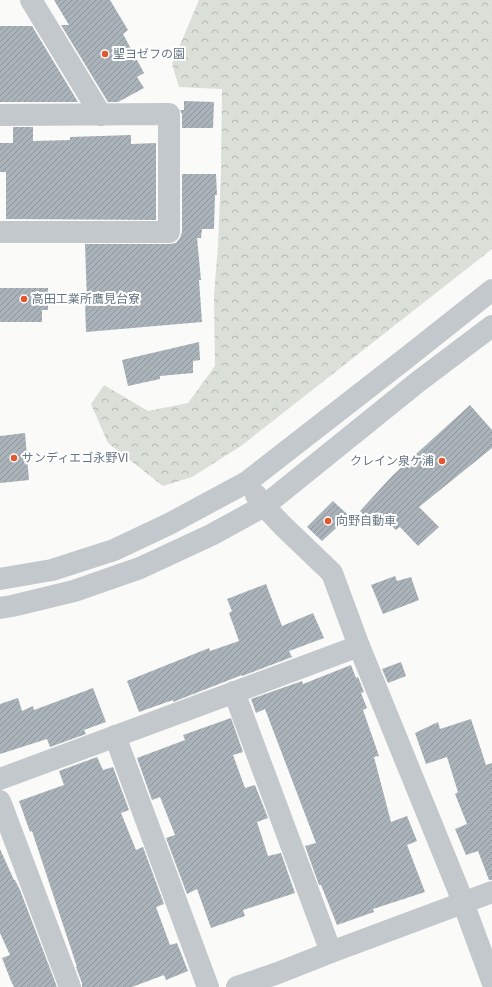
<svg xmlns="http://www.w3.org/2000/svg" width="492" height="987" viewBox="0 0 492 987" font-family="'Alegreya Sans','Noto Sans JP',sans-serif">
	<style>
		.forest { fill: url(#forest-crowns) }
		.building { fill: url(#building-hatch) }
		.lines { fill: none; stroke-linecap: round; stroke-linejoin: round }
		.minor { stroke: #c3c8cc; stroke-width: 22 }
		.poi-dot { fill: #e4572e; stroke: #fff; stroke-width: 1.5 }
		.labels { text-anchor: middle; stroke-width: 4; stroke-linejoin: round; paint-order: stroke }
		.poi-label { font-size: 12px; fill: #657683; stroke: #fff; text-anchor: start }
	</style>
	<defs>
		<pattern id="forest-crowns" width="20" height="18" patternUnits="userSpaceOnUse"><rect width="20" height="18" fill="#dadfd7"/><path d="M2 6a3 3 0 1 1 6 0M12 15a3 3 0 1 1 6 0" fill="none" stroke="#b4b9b4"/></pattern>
		<pattern id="building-hatch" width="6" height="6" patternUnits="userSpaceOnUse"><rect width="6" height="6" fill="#aab3b9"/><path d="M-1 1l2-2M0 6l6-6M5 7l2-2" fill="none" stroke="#8e969c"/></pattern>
	</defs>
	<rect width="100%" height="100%" fill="#fafaf8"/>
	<!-- forest -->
	<path class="forest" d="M 199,0 L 492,0 L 492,249 L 241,446 L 192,477 L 163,486 L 108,443 L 91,404 L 104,385 L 148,411 L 188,403 L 215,366 L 214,295 L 218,246 L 221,172 L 222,89 L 179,87 L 172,64 Z"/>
	<!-- building -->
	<g class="building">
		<path d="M 54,0 L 110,0 L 128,30 L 123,34 L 144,73 L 137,77 L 144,88 L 118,102 L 108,102 L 61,25 L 69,25 Z"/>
		<path d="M 0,26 L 32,26 L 78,102 L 0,102 Z"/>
		<path d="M 184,101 L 214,102 L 213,128 L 182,128 L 182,114 L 180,110 L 184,110 Z"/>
		<path d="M 13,127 L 33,127 L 33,141 L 70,140 L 70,137 L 131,135 L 131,144 L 156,143 L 156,220 L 6,219 L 6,172 L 0,172 L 0,143 L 13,143 Z"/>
		<path d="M 182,174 L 216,174 L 217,195 L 215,195 L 214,229 L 202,229 L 201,238 L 197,238 L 201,280 L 199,280 L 202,322 L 86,332 L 85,302 L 87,302 L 85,244 L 169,244 L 176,243 L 180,238 L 182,232 Z"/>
		<path d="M 0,288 L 48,288 L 48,310 L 42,310 L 42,322 L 0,322 Z"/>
		<path d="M 199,342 L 200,360 L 193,361 L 193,373 L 160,376 L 160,379 L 128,386 L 122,360 Z"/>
		<path d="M 470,405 L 492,430 L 492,448 L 419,507 L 439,527 L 418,546 L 400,527 L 396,530 L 382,517 L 374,525 L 360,511 L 393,475 Z"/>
		<path d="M 25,433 L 29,480 L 0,483 L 0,436 Z"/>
		<path d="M 333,501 L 349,516 L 322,541 L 307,527 Z"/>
		<path d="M 395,576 L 397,581 L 411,577 L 419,600 L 383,614 L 371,585 Z"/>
		<path d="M 266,584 L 282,626 L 313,613 L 324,638 L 289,651 L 292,657 L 242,676 L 242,675 L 173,702 L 173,700 L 139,712 L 127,681 L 209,648 L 210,651 L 239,641 L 229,613 L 232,611 L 227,599 Z"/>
		<path d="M 401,662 L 406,676 L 388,683 L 382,669 Z"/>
		<path d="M 351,665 L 356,678 L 358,677 L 364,692 L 361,693 L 367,708 L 363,710 L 379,756 L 374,757 L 391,822 L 407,816 L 417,841 L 407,845 L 425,892 L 373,909 L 374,912 L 337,925 L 321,885 L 319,885 L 305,846 L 316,843 L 265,709 L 256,713 L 251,699 L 302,681 L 303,684 Z"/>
		<path d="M 93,688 L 106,722 L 84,730 L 86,734 L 50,747 L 47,739 L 0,754 L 0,704 L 18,698 L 22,711 L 33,706 L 34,710 Z"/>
		<path d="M 231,718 L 243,752 L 233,755 L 245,788 L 255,785 L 268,818 L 257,822 L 268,856 L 281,853 L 295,893 L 243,910 L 245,916 L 211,928 L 197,889 L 187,894 L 166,838 L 175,835 L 160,797 L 152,800 L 137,758 L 185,740 L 183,735 Z"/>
		<path d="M 471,719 L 486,765 L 492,763 L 492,880 L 489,880 L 478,851 L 466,855 L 455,829 L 467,824 L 455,794 L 458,792 L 447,757 L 426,764 L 415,733 L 438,722 L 440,729 Z"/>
		<path d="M 97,757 L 103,770 L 113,767 L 129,810 L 121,813 L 136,850 L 143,847 L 164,904 L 156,907 L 170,945 L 177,943 L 188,971 L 166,980 L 164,975 L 132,987 L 82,987 L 82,983 L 76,967 L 77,967 L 32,831 L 30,832 L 19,801 L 64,785 L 59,771 Z"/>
		<path d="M 0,849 L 14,880 L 15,880 L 20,890 L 57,987 L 14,987 L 11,981 L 2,958 L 10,955 L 0,933 Z"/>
	</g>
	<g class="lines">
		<!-- minor -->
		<g class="minor">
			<path d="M 31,0 L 101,115"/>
			<path d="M 0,115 L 169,114 L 169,232 L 0,232"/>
			<path d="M 256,495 L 264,506 L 283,526 L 332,573 L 359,646 L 458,889 L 492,981"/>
			<path d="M 0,579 L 52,570 L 114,550 L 169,524 L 247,482 L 405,359 L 492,290"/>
			<path d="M 0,608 L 12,606 L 74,591 L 140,568 L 211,535 L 264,506 L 419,381 L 492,326"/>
			<path d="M 234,692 L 331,952"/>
			<path d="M 115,736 L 208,987"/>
			<path d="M 0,779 L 359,646"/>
			<path d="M 0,801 L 70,987"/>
			<path d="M 237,987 L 278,973 L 331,952 L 492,892"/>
		</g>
	</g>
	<!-- markers -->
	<g class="poi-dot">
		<circle cx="105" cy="54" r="4"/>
		<circle cx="24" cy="299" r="4"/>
		<circle cx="14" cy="458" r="4"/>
		<circle cx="442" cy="461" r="4"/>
		<circle cx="328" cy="521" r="4"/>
	</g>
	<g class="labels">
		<!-- poi labels -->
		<g class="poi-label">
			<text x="113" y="58">聖ヨゼフの園</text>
			<text x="32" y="303">高田工業所鷹見台寮</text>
			<text x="22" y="462">サンディエゴ永野Ⅵ</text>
			<text x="434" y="465" text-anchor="end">クレイン泉ケ浦</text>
			<text x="336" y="525">向野自動車</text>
		</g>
	</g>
</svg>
